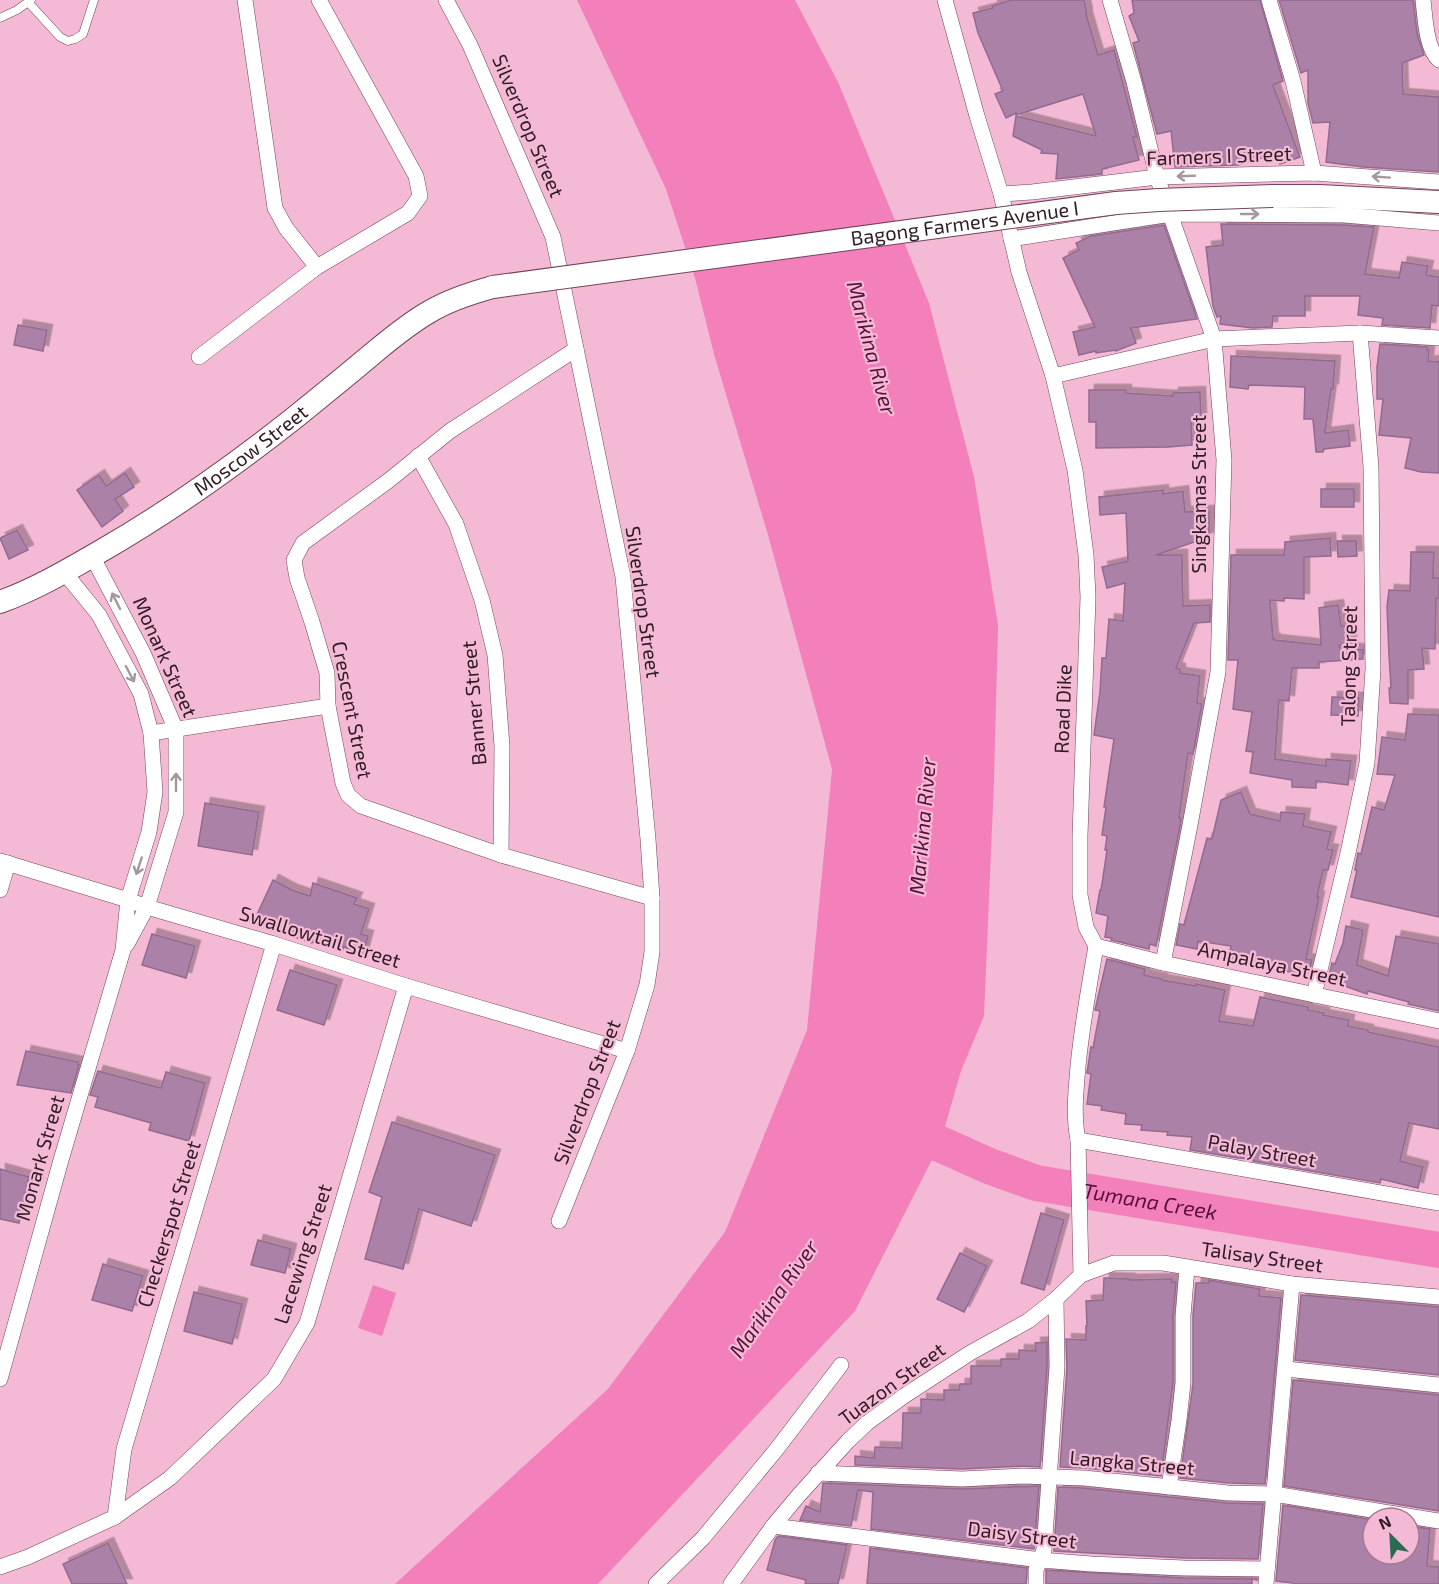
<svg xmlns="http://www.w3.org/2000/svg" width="1439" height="1584" viewBox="0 0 1439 1584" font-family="'Exo 2',sans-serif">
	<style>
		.water { fill: #f37fbb }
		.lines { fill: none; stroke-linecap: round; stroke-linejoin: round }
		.river { stroke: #f37fbb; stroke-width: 36 }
		.building { fill: #ab81a8; stroke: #936a90; stroke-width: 1.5; filter: url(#shadow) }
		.lane-casing { stroke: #73435b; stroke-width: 9 }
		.street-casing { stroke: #73435b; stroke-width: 16 }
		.secondary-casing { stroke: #73435b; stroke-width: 24 }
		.lane { stroke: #fff; stroke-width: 8 }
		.street { stroke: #fff; stroke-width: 15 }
		.secondary { stroke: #fff; stroke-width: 22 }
		.secondary-bridge-casing { stroke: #73435b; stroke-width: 24; stroke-linecap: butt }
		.secondary-bridge { stroke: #fff; stroke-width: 22 }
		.oneway { stroke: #a2989d }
		.labels { text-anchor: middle; stroke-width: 4.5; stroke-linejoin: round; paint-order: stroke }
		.street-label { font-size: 20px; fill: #301b25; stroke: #f4bad5 }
		.water-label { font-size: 21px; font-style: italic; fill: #58103a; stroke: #f4bad5 }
	</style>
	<defs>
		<filter id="shadow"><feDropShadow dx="5.5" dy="-5.5" stdDeviation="0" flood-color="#0004"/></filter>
	</defs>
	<rect width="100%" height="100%" fill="#f4bad5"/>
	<!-- water -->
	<g class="water">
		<path d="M 577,0 L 795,0 L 838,82 L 929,303 L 974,477 L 998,625 L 994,781 L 984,1016 L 961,1071 L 940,1144 L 855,1311 L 598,1584 L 395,1584 L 608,1389 L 725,1232 L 807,1030 L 832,769 L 768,535 L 714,354 L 695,278 L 666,189 Z"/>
		<path d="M 373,1285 L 396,1293 L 382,1336 L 358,1328 Z"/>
	</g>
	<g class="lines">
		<!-- river -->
		<path class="river" id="s1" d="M 893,1135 L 940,1144 L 989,1166 L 1036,1183 L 1439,1250"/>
	</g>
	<!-- building -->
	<g class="building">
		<path d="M 1011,0 L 1084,0 L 1087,14 L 1086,14 L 1098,55 L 1114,50 L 1137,137 L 1133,137 L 1139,160 L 1102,169 L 1102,174 L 1056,179 L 1058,154 L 1041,153 L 1042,150 L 1013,136 L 1016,116 L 1096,136 L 1083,94 L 1016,115 L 1016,113 L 1006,118 L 995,94 L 1003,91 L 978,33 L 973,13 L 993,8 L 992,6 Z"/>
		<path d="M 1132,0 L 1260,0 L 1283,81 L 1273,85 L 1300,157 L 1280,164 L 1276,154 L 1238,165 L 1175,167 L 1171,131 L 1157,134 L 1133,43 L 1139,41 L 1129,16 L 1134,13 Z"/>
		<path d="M 1279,0 L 1413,0 L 1417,34 L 1424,55 L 1402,63 L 1403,94 L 1439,97 L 1439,172 L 1363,167 L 1326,162 L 1330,122 L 1313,123 L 1308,103 L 1308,70 L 1301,73 Z"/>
		<path d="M 1221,224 L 1344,225 L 1374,227 L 1365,274 L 1399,278 L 1402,262 L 1428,266 L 1426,275 L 1439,277 L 1439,306 L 1432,305 L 1430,328 L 1382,325 L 1383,318 L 1358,315 L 1360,296 L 1305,296 L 1305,316 L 1273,316 L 1272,327 L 1253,328 L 1220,324 L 1221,316 L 1217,317 L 1213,306 L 1206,247 L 1223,245 Z"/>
		<path d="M 1164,225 L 1197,319 L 1131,328 L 1136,343 L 1116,351 L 1116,350 L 1096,353 L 1096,351 L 1079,355 L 1073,332 L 1095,327 L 1063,258 L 1079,250 L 1076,243 L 1091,236 Z"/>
		<path d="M 18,325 L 47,330 L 43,351 L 14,345 Z"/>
		<path d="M 1380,344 L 1427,347 L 1427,350 L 1429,350 L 1428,361 L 1439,362 L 1439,473 L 1421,472 L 1405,468 L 1411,438 L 1379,435 L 1383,399 L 1377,399 L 1377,367 Z"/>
		<path d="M 1231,356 L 1335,361 L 1333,389 L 1331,389 L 1325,433 L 1348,430 L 1350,446 L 1324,449 L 1323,452 L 1316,452 L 1313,419 L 1304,419 L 1305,387 L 1249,385 L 1248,389 L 1230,387 Z"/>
		<path d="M 1089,390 L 1126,390 L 1126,393 L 1173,396 L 1173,393 L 1200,392 L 1201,419 L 1191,419 L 1192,445 L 1168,447 L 1096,448 L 1096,422 L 1089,422 Z"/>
		<path d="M 125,473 L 134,487 L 115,499 L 123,511 L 102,527 L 77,490 L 99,475 L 106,486 Z"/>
		<rect x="1321" y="489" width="33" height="18"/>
		<path d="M 1163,490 L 1163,494 L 1183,491 L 1185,512 L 1209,511 L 1209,537 L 1156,555 L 1182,555 L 1183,606 L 1210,605 L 1210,622 L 1194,623 L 1176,668 L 1180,669 L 1180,673 L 1200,676 L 1197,703 L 1202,704 L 1193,754 L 1188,753 L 1179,818 L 1181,818 L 1180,826 L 1156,946 L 1150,944 L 1149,949 L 1111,940 L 1112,938 L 1105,937 L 1108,916 L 1096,913 L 1100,890 L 1101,890 L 1107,850 L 1105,850 L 1107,836 L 1102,835 L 1106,807 L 1104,807 L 1114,739 L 1094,735 L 1100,692 L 1102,658 L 1106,658 L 1109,619 L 1123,621 L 1125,583 L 1107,588 L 1102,567 L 1128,561 L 1126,513 L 1100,515 L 1099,497 Z"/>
		<path d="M 17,530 L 28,550 L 9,559 L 0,538 Z"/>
		<path d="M 1330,538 L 1331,556 L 1304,557 L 1304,599 L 1284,598 L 1284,601 L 1270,600 L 1273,639 L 1275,639 L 1275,640 L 1321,645 L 1319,608 L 1338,605 L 1341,626 L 1350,626 L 1351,645 L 1339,645 L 1339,647 L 1363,650 L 1363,659 L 1319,662 L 1319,668 L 1292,668 L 1289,701 L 1279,700 L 1275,759 L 1326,766 L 1326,759 L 1351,761 L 1348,785 L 1316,781 L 1316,788 L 1292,787 L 1292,780 L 1250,773 L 1253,752 L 1246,751 L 1252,712 L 1233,709 L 1238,660 L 1228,660 L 1231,555 L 1284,555 L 1285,542 Z"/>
		<path d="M 1337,541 L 1356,541 L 1357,556 L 1338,557 Z"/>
		<path d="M 1411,552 L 1434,552 L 1433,578 L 1439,578 L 1439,599 L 1436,598 L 1435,649 L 1422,648 L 1424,669 L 1408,670 L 1408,704 L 1390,703 L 1389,688 L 1391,688 L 1389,655 L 1387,607 L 1389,590 L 1410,591 Z"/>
		<path d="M 1332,697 L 1359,698 L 1358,716 L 1331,715 Z"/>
		<path d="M 1408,714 L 1439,715 L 1439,917 L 1351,897 L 1357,870 L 1355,870 L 1358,853 L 1361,854 L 1372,807 L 1384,810 L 1395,775 L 1377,774 L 1382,737 L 1405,740 Z"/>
		<path d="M 1241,792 L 1250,814 L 1280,821 L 1281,812 L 1305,814 L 1303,826 L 1331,832 L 1327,849 L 1333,850 L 1328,870 L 1323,870 L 1317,897 L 1319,897 L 1306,959 L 1312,960 L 1309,973 L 1308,973 L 1307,975 L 1228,961 L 1231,946 L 1198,941 L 1197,949 L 1176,945 L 1180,924 L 1184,925 L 1207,838 L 1212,839 L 1221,800 Z"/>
		<path d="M 205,803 L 259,812 L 252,855 L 198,846 Z"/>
		<path d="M 273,880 L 292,890 L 310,896 L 313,883 L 357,898 L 354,904 L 369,909 L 361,934 L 368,936 L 363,954 L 344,947 L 342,951 L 313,942 L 312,943 L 277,931 L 277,932 L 254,921 Z"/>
		<path d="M 1346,926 L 1363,930 L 1357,965 L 1388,976 L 1396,936 L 1439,944 L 1439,1011 L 1408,1004 L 1409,1002 L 1368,991 L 1367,994 L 1328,980 L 1332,963 L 1335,964 L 1343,943 Z"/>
		<path d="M 152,934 L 195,946 L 186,978 L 142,965 Z"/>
		<path d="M 1107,959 L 1145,969 L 1144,975 L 1162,979 L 1162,980 L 1196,986 L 1196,984 L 1225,990 L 1219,1021 L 1253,1026 L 1260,997 L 1308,1007 L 1308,1010 L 1324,1013 L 1323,1015 L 1349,1020 L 1348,1026 L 1368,1030 L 1368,1032 L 1439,1047 L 1439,1129 L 1409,1123 L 1400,1161 L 1423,1167 L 1418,1188 L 1381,1179 L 1380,1183 L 1253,1161 L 1253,1159 L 1238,1158 L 1190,1150 L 1192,1137 L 1167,1135 L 1168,1132 L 1141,1130 L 1142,1125 L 1125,1124 L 1126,1114 L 1101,1110 L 1102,1106 L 1087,1104 L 1091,1074 L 1087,1073 L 1091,1047 L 1093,1048 L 1100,1011 L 1095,1010 Z"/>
		<path d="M 290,970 L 337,985 L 324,1025 L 277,1010 Z"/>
		<path d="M 26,1051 L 78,1062 L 78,1065 L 79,1065 L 71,1093 L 17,1085 Z"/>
		<path d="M 98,1071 L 161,1088 L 166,1072 L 205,1083 L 189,1141 L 149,1130 L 151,1123 L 95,1107 L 98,1097 L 90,1095 Z"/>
		<path d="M 392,1122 L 495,1155 L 471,1226 L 419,1209 L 403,1269 L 365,1259 L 382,1197 L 369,1192 Z"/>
		<path d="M 0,1169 L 29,1177 L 19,1223 L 0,1219 Z"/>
		<path d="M 1041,1213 L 1064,1220 L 1044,1290 L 1021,1283 Z"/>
		<path d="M 258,1240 L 291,1249 L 285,1273 L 251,1265 Z"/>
		<path d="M 960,1253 L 987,1266 L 964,1312 L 937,1299 Z"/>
		<path d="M 103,1264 L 143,1276 L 132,1311 L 92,1300 Z"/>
		<path d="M 1104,1278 L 1130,1279 L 1130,1280 L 1172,1279 L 1172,1282 L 1176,1282 L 1173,1316 L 1173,1382 L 1161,1476 L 1085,1468 L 1060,1467 L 1067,1368 L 1066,1339 L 1086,1340 L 1086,1326 L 1087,1326 L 1086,1301 L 1103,1300 Z"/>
		<path d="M 1209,1280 L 1260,1289 L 1259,1296 L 1281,1298 L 1265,1484 L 1229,1483 L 1180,1478 L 1193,1384 L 1193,1316 L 1196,1283 L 1209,1283 Z"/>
		<path d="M 194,1292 L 242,1304 L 232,1344 L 184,1331 Z"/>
		<path d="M 1301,1295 L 1439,1307 L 1439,1375 L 1295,1360 Z"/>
		<path d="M 1047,1342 L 1047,1367 L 1040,1467 L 1022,1466 L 962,1469 L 855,1465 L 855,1456 L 874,1458 L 875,1447 L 902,1448 L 903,1413 L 921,1413 L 921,1399 L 944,1400 L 944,1390 L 959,1390 L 960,1384 L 971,1384 L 971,1366 L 1001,1366 L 1001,1359 L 1019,1359 L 1019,1350 L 1036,1351 L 1035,1343 Z"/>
		<path d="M 1293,1380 L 1439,1395 L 1439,1511 L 1284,1486 Z"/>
		<path d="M 823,1483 L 962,1489 L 1039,1486 L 1034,1548 L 1034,1549 L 871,1529 L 873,1492 L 858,1490 L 851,1526 L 800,1520 L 806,1506 L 820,1512 Z"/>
		<path d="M 1058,1487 L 1083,1488 L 1227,1503 L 1263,1504 L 1258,1559 L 1184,1558 L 1054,1551 Z"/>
		<path d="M 1283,1505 L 1373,1520 L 1373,1554 L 1409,1554 L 1409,1526 L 1430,1529 L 1427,1566 L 1439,1567 L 1439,1584 L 1293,1584 L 1293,1583 L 1276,1581 Z"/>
		<path d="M 778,1536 L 847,1545 L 838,1584 L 805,1584 L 806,1580 L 767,1570 L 775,1540 Z"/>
		<path d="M 108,1543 L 127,1584 L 72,1584 L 63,1564 Z"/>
		<path d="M 870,1548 L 1027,1568 L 1026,1584 L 867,1584 Z"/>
		<path d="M 1046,1570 L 1184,1578 L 1257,1579 L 1257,1580 L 1252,1579 L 1252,1584 L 1046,1584 Z"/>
	</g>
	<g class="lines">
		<!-- lane casing -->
		<g class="lane-casing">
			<g id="lane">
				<path d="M 28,2 L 60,37 L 68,41 L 75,39 L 83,34 L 94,0"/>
				<path d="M 0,18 L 17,10 L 31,0"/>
			</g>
		</g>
		<!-- street casing -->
		<g class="street-casing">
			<g id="street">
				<path d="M 245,0 L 275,208 L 286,228 L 317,267"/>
				<path d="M 446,0 L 470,45 L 553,237 L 623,577 L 648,839 L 652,898 L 652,952 L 647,985 L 627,1051 L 559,1221"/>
				<path d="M 945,0 L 977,116 L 1001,194 L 1019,272 L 1053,376 L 1075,470 L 1086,555 L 1088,597 L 1080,836 L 1080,895 L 1086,927 L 1096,946 C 1089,986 1082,1025 1078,1066 C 1076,1091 1073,1115 1078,1140 L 1081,1275"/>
				<path d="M 1110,0 L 1134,82 L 1157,177 L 1214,339 L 1224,460 L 1218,672 L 1190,825 L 1163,963"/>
				<path d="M 1269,0 L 1293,81 L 1314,173"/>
				<path d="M 1423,0 C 1425,16 1426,49 1439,60"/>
				<path d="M 1001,194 L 1032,192 L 1157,177 L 1314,173 L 1439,182"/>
				<path d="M 1011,239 L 1171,214 L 1344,215 L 1439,223"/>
				<path d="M 576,349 L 450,431 L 388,481 L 303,543 L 294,560 L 297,578 L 312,622 L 327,673 L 328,706 L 343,783 L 348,795 L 361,806 L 501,855 L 652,898"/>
				<path d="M 199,357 L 317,267 L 408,213 L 420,196 L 416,176 L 319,0"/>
				<path d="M 1053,376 L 1214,339 L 1360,333 L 1439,338"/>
				<path d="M 418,456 L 456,524 L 482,600 L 495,655 L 502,746 L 501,855"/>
				<path d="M 92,556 L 143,653 L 176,730 L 176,812 L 147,907 L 127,944"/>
				<path d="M 151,733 L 328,706"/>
				<path d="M 0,861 L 128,900 L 147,907 L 274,944 L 406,986 L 627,1051"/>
				<path d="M 0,890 L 8,863"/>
				<path d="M 1096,946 L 1163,963 L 1439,1021"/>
				<path d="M 1314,995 L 1348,853 L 1367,763 L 1373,669 L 1371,467 L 1360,333"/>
				<path d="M 1078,1140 L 1439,1203"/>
				<path d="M 1286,1369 L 1439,1385"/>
				<path d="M 0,1379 L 61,1160 L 123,950 L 128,900 L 149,832 L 155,792 L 151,733 L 141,694 L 99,615 L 64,572"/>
				<path d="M 818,1473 L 962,1479 L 1022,1476 L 1084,1478 L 1228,1493 L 1274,1494 L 1439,1521"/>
				<path d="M 1169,1487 L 1179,1420 L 1183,1383 L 1183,1316 L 1187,1268"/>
				<path d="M 115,1517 L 124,1449 L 274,944"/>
				<path d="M 773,1526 L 1041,1560 L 1091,1564 L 1184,1568 L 1267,1569"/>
				<path d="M 0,1567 L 28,1557 L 115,1517 L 170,1478 L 274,1379 L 307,1323 L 406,986"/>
				<path d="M 656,1584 L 703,1538 L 776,1450 L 841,1365"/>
				<path d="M 731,1584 L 773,1526 L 799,1495 L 848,1441 L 867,1423 L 904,1396 L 970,1353 L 1028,1321 L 1056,1299 L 1081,1275 L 1114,1263 L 1163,1263 L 1292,1284 L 1439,1297"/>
				<path d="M 1036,1584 L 1036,1570 L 1044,1550 L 1057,1367 L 1056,1299"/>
				<path d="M 1266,1584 L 1292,1284"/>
			</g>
		</g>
		<!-- secondary casing -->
		<g class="secondary-casing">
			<g id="secondary">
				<path d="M 1273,196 L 1319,196 L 1439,202"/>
				<path id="s2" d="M 0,602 C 36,589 68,570 101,551 C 169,512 232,467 293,419 C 319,398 345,377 371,355 C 389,340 408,324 429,312 C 449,300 471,293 493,287"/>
			</g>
		</g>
		<!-- lane -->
		<use href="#lane" class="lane"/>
		<!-- street -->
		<use href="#street" class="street"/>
		<!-- secondary -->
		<use href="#secondary" class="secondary"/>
		<!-- secondary-bridge casing -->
		<g class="secondary-bridge-casing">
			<g id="secondary-bridge">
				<path id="s3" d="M 493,287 L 1116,203 L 1159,200 L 1273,196"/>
			</g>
		</g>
		<!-- secondary-bridge -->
		<use href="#secondary-bridge" class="secondary-bridge"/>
	</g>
	<!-- one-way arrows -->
	<defs><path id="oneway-shaft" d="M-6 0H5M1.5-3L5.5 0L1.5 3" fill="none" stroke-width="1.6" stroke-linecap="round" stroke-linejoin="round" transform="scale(1.5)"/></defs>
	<g class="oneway">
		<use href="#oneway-shaft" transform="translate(1186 176) rotate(178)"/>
		<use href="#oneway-shaft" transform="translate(1381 177) rotate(-176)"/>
		<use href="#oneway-shaft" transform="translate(1250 214)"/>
		<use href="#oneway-shaft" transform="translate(116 601) rotate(-117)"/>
		<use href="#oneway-shaft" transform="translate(130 674) rotate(62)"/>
		<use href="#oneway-shaft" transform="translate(176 782) rotate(-90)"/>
		<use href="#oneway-shaft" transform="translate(139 866) rotate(108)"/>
	</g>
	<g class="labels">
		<!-- street labels -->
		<g class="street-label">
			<text transform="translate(528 126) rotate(67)" y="7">Silverdrop Street</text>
			<text transform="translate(1219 156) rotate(-2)" y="7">Farmers I Street</text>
			<text dy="7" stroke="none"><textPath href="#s3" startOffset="476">Bagong Farmers Avenue I</textPath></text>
			<text dy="7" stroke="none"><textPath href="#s2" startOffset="294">Moscow Street</textPath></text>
			<text transform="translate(1199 494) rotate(-90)" y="7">Singkamas Street</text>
			<text transform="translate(643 602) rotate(82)" y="7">Silverdrop Street</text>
			<text transform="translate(165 657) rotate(66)" y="7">Monark Street</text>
			<text transform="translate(1349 666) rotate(-89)" y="7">Talong Street</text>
			<text transform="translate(474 703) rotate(-95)" y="7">Banner Street</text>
			<text transform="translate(1063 709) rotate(-88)" y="7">Road Dike</text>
			<text transform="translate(352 710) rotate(79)" y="7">Crescent Street</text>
			<text transform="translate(320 937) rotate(17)" y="7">Swallowtail Street</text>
			<text transform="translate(1272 964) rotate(12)" y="7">Ampalaya Street</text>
			<text transform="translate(587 1092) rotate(-69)" y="7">Silverdrop Street</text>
			<text transform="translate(1262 1151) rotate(10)" y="7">Palay Street</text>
			<text transform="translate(40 1158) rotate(-74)" y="7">Monark Street</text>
			<text transform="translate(169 1224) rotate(-73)" y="7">Checkerspot Street</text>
			<text transform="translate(303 1254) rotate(-72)" y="7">Lacewing Street</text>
			<text transform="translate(1262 1257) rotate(8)" y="7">Talisay Street</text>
			<text transform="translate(892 1384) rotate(-36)" y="7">Tuazon Street</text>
			<text transform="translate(1132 1463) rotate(5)" y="7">Langka Street</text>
			<text transform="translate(1022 1535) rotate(7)" y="7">Daisy Street</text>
		</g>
		<!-- water labels -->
		<g class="water-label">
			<text transform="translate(871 348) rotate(75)" y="7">Marikina River</text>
			<text transform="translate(923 826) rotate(-85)" y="7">Marikina River</text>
			<text dy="7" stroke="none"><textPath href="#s1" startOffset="267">Tumana Creek</textPath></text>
			<text transform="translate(774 1299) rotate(-55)" y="7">Marikina River</text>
		</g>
	</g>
	<!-- north arrow -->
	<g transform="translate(1391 1536) rotate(336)"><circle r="28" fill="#f4bad5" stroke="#a67a8f" stroke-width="1.5"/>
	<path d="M0-4.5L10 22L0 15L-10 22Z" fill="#2c6a56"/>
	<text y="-9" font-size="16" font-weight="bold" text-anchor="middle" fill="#301b25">N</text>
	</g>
</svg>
